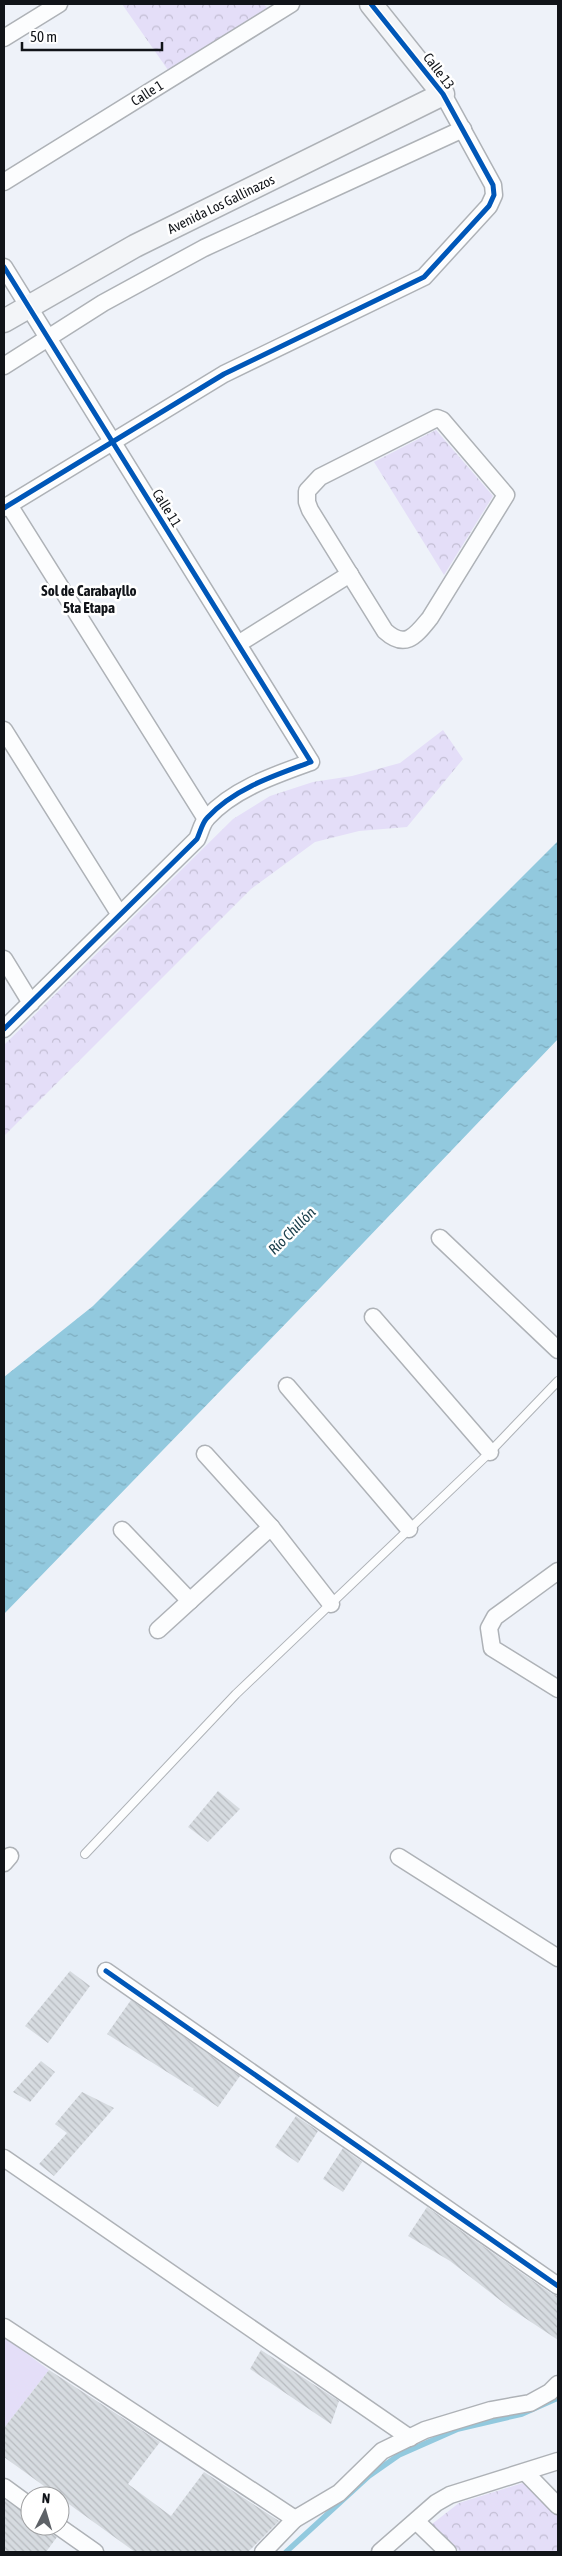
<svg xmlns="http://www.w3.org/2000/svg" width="562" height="2556" viewBox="0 0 562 2556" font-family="'Asap Condensed',sans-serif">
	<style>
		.park { fill: url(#park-crowns) }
		.pitch { fill: #e4def8 }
		.water { fill: url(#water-ripples) }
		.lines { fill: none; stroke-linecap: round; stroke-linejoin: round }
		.stream { stroke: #92c9de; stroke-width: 5.5 }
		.building { fill: url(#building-back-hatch) }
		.lane-casing { stroke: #aeb2b7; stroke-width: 10 }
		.street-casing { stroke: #aeb2b7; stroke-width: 19 }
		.secondary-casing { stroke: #aeb2b7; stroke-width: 25 }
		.lane { stroke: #fcfdfe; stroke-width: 8 }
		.street { stroke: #fcfdfe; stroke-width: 16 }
		.secondary { stroke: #f3f5f8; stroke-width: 22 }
		.cycleway-casing { stroke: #fff; stroke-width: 8 }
		.cycleway { stroke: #0057b8; stroke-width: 5 }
		.labels { text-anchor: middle; stroke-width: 5; stroke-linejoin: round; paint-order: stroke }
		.street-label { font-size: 14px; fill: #111419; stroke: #fff }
		.neighbourhood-label { font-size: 15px; font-weight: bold; fill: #111419; stroke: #fff }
		.water-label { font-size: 15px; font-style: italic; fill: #1d414d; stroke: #fff }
	</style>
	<defs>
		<pattern id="park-crowns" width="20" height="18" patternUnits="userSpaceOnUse" patternTransform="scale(1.25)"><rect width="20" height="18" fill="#e4def8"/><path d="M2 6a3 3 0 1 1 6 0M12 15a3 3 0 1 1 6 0" fill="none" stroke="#c3bed4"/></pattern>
		<pattern id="water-ripples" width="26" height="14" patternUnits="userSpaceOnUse" patternTransform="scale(1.25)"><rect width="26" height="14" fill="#92c9de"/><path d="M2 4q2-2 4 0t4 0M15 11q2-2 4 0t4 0" fill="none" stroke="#7dacbe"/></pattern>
		<pattern id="building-back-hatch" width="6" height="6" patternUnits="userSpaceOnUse" patternTransform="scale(1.25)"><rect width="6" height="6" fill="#d6dbe0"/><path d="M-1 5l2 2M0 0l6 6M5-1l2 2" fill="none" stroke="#b7bbc0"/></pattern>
	</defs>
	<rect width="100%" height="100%" fill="#eef2f9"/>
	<!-- park -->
	<g class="park">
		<path d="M 122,4 L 263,4 L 269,9 L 168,70 Z"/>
		<path d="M 436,430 L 493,496 L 444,575 L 374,462 Z"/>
		<path d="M 443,730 L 463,759 L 407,827 L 359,831 L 315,842 L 251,889 L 4,1136 L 4,1045 L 233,819 L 270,796 L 313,782 L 352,776 L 400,763 Z"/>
		<path d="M 526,2482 L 558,2515 L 558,2552 L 460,2552 L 432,2524 L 459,2503 Z"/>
	</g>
	<!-- pitch -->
	<path class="pitch" d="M 4,2337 L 49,2370 L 4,2428 Z"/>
	<!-- water -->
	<path class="water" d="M 558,841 L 558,1039 L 322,1286 L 4,1614 L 4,1377 L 93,1306 Z"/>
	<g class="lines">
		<!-- stream -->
		<path class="stream" d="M 286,2552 L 369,2476 L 399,2455 L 458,2429 L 522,2414 L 558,2398"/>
	</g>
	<!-- building -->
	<g class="building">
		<path d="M 218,1791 L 240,1809 L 208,1842 L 188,1827 Z"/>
		<path d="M 70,1971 L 90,1986 L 48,2043 L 25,2026 Z"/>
		<path d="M 131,2000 L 240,2076 L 218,2107 L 193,2090 L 194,2089 L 107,2034 Z"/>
		<path d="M 41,2061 L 55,2072 L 30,2102 L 13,2092 Z"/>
		<path d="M 82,2092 L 114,2108 L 54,2176 L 39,2164 L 67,2133 L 55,2124 Z"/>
		<path d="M 296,2116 L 318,2131 L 298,2163 L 275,2147 Z"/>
		<path d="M 343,2148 L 362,2162 L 343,2192 L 323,2179 Z"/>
		<path d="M 427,2207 L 552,2294 L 558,2296 L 558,2340 L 510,2308 L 450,2261 L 408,2236 Z"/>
		<path d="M 261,2350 L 339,2401 L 331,2424 L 250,2369 Z"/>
		<path d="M 49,2370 L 160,2442 L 128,2484 L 171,2516 L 204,2472 L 279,2521 L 248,2552 L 135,2552 L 4,2457 L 4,2428 Z"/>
		<path d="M 4,2499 L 30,2516 L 30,2526 L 48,2526 L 49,2531 L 57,2537 L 46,2552 L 4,2552 Z"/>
	</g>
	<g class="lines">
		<!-- lane casing -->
		<g class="lane-casing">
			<path id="lane" d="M 85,1854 L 236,1694 L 486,1456 L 558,1381"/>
		</g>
		<!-- street casing -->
		<g class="street-casing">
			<g id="street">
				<path d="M 4,38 L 59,4"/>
				<path d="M 4,182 L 291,4"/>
				<path d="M 4,267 L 311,762 C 275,775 233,789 207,818 C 202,823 200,833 197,839 L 4,1029"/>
				<path d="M 4,366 L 103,303 L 204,248 L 463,129"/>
				<path d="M 437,418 L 442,420 L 506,495 L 430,618 C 416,635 406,650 385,631 L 310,510 L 307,502 L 307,491 L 320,477 Z"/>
				<path d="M 9,505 L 206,819"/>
				<path d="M 4,508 L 224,374 L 424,277 L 489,206 L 494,195 L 493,185 L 443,94"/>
				<path d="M 238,644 L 350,574"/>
				<path d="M 4,730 L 120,915"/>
				<path d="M 4,959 L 31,1003"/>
				<path d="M 440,1238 L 558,1350"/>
				<path d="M 373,1317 L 490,1452"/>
				<path d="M 287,1386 L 409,1529"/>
				<path d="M 205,1454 L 271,1527 L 331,1604"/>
				<path d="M 122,1530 L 190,1601"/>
				<path d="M 558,1571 L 495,1617 L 489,1628 L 492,1648 L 558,1689"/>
				<path d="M 158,1630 L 271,1527"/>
				<path d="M 399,1857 L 558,1958"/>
				<path d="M 4,1863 L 10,1856"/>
				<path d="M 106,1971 L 558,2286"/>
				<path d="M 4,2158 L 410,2438"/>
				<path d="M 4,2327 L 295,2519"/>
				<path d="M 525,2472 L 558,2506"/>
				<path d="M 4,2487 L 30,2506"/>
				<path d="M 416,2521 L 448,2552"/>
				<path d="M 58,2526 L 95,2552"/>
				<path d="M 263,2552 L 295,2519 L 339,2493 L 382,2451 L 425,2430 L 491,2410 L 530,2403 L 550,2392 L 558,2384"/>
				<path d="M 380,2552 L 436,2503 L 450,2495 L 558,2461"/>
			</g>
		</g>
		<!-- secondary casing -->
		<g class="secondary-casing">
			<path id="secondary" d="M 4,321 L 135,246 L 443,94 L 371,4"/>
		</g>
		<!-- lane -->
		<use href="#lane" class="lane"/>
		<!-- street -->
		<use href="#street" class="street"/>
		<!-- secondary -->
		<use href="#secondary" class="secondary"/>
		<!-- cycleway casing -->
		<g class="cycleway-casing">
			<g id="cycleway">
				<path d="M 4,267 L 311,762 C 275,775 233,789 207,818 C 202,823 200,833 197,839 L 4,1029"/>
				<path d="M 4,508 L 224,374 L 424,277 L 489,206 L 494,195 L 493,185 L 443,94 L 371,4"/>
				<path d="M 106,1971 L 558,2286"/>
			</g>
		</g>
		<!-- cycleway -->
		<use href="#cycleway" class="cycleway"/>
	</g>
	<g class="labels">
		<!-- street labels -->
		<g class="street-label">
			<text transform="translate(439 71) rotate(53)" y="5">Calle 13</text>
			<text transform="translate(147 93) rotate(-32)" y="5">Calle 1</text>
			<text transform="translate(221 204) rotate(-26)" y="5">Avenida Los Gallinazos</text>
			<text transform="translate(167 508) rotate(58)" y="5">Calle 11</text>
		</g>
		<!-- neighbourhood labels -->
		<g class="neighbourhood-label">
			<text x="89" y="596">Sol de Carabayllo<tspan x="89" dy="17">5ta Etapa</tspan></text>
		</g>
		<!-- water labels -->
		<g class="water-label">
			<text transform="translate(292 1231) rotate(-45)" y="5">Río Chillón</text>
		</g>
	</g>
	<!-- border -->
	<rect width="562" height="2556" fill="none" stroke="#111419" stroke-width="10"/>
	<!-- north arrow -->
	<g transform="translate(45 2511) rotate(5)"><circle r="24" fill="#ffffff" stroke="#a0a1a3"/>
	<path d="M0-4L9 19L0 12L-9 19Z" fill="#5e6267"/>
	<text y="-8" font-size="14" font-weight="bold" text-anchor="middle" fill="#111419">N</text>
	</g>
	<!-- scale -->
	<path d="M22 42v8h140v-8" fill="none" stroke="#111419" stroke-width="2.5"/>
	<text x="30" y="42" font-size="15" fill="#111419" stroke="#ffffff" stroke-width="4" paint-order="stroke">50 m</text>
</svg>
